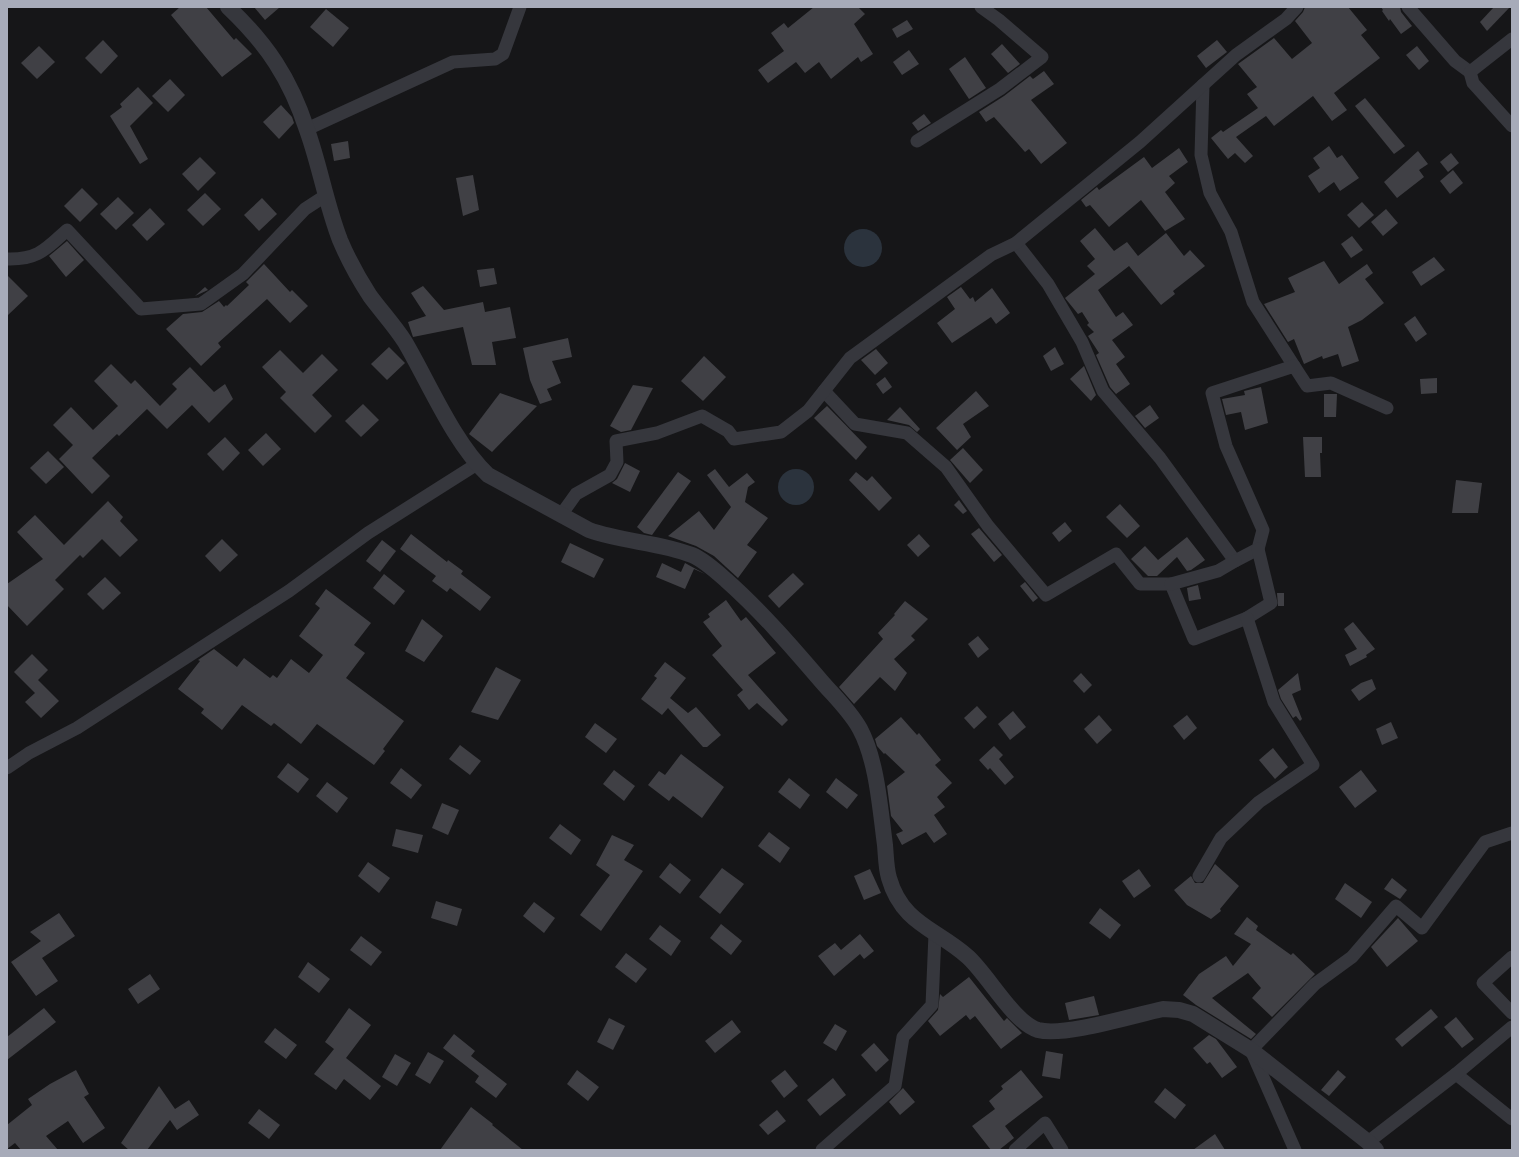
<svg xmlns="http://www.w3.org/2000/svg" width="1519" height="1157" viewBox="0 0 1519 1157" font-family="Ubuntu,sans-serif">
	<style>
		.water { fill: #2b333d }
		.building { fill: #404045 }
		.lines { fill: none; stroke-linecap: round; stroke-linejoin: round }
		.minor { stroke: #36373d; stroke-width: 13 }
		.tertiary { stroke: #36373d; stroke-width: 16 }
	</style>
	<rect width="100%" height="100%" fill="#161618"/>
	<!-- water -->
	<g class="water">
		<circle cx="863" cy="248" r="19"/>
		<circle cx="796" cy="487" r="18"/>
	</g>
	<!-- building -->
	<g class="building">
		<path d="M 180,7 L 206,7 L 234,40 L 236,38 L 252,54 L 222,77 L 171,15 Z"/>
		<path d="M 254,7 L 280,7 L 265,20 Z"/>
		<path d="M 814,7 L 858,7 L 865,14 L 854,24 L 873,54 L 861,62 L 858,57 L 831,79 L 819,62 L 805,73 L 796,62 L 768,83 L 758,70 L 784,51 L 771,33 L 784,23 L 788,28 Z"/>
		<path d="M 1305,7 L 1348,7 L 1367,30 L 1361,35 L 1380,58 L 1334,93 L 1347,110 L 1332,121 L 1313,96 L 1274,126 L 1266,116 L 1236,137 L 1253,156 L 1245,163 L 1235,153 L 1228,159 L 1211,138 L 1221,130 L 1223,132 L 1258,108 L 1247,94 L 1257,87 L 1238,64 L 1274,38 L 1292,59 L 1312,43 L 1295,21 L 1303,12 Z"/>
		<path d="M 1381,7 L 1400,7 L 1401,12 L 1412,26 L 1401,34 L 1390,19 L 1389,21 L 1382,11 L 1383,10 Z"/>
		<path d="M 1494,7 L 1510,7 L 1487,31 L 1480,22 Z"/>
		<path d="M 326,9 L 349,28 L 333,47 L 310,27 Z"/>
		<path d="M 907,20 L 913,29 L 897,38 L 892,29 Z"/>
		<path d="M 103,40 L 118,56 L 101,74 L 85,58 Z"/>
		<path d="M 1217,40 L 1227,52 L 1206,68 L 1197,56 Z"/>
		<path d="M 1002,44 L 1020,64 L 1008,73 L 991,54 Z"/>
		<path d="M 39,46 L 55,62 L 37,79 L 21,63 Z"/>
		<path d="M 1417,46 L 1429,61 L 1419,70 L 1406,55 Z"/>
		<path d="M 909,50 L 919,64 L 902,75 L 893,62 Z"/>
		<path d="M 965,57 L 986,88 L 969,99 L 949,69 Z"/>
		<path d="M 1044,71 L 1054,84 L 1031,100 L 1067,143 L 1041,164 L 1029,149 L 1025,152 L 994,117 L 986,122 L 979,112 L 1004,96 L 1030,76 L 1033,79 Z"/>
		<path d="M 170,79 L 185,95 L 168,112 L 152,96 Z"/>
		<path d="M 138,87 L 153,103 L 130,126 L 148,159 L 140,164 L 110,116 L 122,107 L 120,104 Z"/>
		<path d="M 1365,98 L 1405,146 L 1394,154 L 1355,106 Z"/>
		<path d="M 281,105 L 292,117 L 294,123 L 279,139 L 263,122 Z"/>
		<path d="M 924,114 L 931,123 L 918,131 L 912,123 Z"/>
		<path d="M 348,141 L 350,158 L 334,161 L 331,144 Z"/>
		<path d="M 1329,146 L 1337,158 L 1342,155 L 1359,178 L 1340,191 L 1334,182 L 1319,193 L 1308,176 L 1320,168 L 1313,158 Z"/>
		<path d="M 1179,148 L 1188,162 L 1169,176 L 1175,183 L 1165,192 L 1185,219 L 1165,231 L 1141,200 L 1109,227 L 1090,205 L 1086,207 L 1081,200 L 1097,187 L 1099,190 L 1144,157 L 1152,168 Z"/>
		<path d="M 1418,151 L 1428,164 L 1419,170 L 1424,177 L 1397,198 L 1384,182 Z"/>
		<path d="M 1451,153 L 1459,163 L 1448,172 L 1440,162 Z"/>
		<path d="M 200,157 L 216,173 L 198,191 L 182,174 Z"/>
		<path d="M 1453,170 L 1463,183 L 1450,194 L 1440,181 Z"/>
		<path d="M 473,175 L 479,210 L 463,216 L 456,178 Z"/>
		<path d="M 82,188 L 98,204 L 80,222 L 64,206 Z"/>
		<path d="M 205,193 L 221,209 L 203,226 L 187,210 Z"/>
		<path d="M 118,197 L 134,213 L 116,230 L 100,214 Z"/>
		<path d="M 262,198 L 277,214 L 259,231 L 244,215 Z"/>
		<path d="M 1362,202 L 1374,215 L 1359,228 L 1347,215 Z"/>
		<path d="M 150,208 L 165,224 L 147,241 L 132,225 Z"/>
		<path d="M 1386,209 L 1398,223 L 1383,236 L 1371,222 Z"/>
		<path d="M 1095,228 L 1114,251 L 1127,242 L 1138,256 L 1166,233 L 1184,256 L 1190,250 L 1205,266 L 1173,291 L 1175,294 L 1161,305 L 1129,266 L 1098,290 L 1116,317 L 1123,312 L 1133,325 L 1112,340 L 1125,357 L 1116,364 L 1130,384 L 1116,394 L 1110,387 L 1096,355 L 1099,353 L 1088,336 L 1094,332 L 1087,325 L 1089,323 L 1082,312 L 1078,314 L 1065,298 L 1095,274 L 1087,266 L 1095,259 L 1080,241 Z"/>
		<path d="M 1352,236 L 1363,250 L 1351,258 L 1341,244 Z"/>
		<path d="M 67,241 L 84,260 L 66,277 L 49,256 Z"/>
		<path d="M 1434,257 L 1445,270 L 1421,286 L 1412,272 Z"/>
		<path d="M 1324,261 L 1339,284 L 1367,264 L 1373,273 L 1365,279 L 1384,303 L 1362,320 L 1348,327 L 1359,361 L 1342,367 L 1338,354 L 1323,359 L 1322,356 L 1304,364 L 1294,339 L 1288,342 L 1264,304 L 1295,292 L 1288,278 Z"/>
		<path d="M 264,264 L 290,292 L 292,290 L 308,306 L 290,323 L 267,299 L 218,343 L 221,347 L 201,366 L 166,329 L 183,314 L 202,312 L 219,301 L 224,307 L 226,305 L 227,306 L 249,285 L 246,282 Z"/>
		<path d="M 494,268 L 497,284 L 480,287 L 477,270 Z"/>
		<path d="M 7,275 L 28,296 L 7,316 Z"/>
		<path d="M 423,286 L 444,310 L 483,302 L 485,312 L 510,307 L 516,338 L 492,342 L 496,365 L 472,365 L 463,327 L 413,337 L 408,322 L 426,316 L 411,293 Z"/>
		<path d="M 205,287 L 208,290 L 195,296 Z"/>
		<path d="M 961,287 L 970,299 L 973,297 L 975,302 L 992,288 L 1010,313 L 996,324 L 991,317 L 952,343 L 937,323 L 955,309 L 947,297 Z"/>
		<path d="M 1415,316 L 1427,334 L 1416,342 L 1404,324 Z"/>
		<path d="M 568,338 L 572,357 L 552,361 L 561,383 L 547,389 L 552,400 L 540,404 L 530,380 L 523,348 Z"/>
		<path d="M 389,347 L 405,363 L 387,380 L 371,364 Z"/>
		<path d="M 1055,347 L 1064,364 L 1051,371 L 1043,356 Z"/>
		<path d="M 876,349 L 888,363 L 875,375 L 861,360 Z"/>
		<path d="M 280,350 L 303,373 L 322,354 L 338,370 L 312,395 L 332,416 L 315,433 L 280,398 L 286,392 L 262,367 Z"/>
		<path d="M 704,356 L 726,377 L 703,401 L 681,381 Z"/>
		<path d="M 111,364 L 131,384 L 135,380 L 160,406 L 177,389 L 172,384 L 190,367 L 214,392 L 225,384 L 233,399 L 209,423 L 192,405 L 167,429 L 147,409 L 119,436 L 117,434 L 92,458 L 110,476 L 92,494 L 59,459 L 73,445 L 53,425 L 71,407 L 93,430 L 118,406 L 94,381 Z"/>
		<path d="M 1084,366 L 1096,395 L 1091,401 L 1070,379 Z"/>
		<path d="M 885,377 L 892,387 L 883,394 L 876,384 Z"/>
		<path d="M 1437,378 L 1437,393 L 1421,394 L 1420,379 Z"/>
		<path d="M 633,385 L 653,388 L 631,430 L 621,432 L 610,426 Z"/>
		<path d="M 1261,387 L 1268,423 L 1245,430 L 1241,412 L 1226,415 L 1222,399 L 1245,395 L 1244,391 Z"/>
		<path d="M 976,391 L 989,406 L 963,424 L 971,437 L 957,450 L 936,428 Z"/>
		<path d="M 500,393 L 537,406 L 492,452 L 469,434 Z"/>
		<path d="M 1324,394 L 1337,394 L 1336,417 L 1324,417 Z"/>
		<path d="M 363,404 L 379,420 L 361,437 L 345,421 Z"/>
		<path d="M 1150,405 L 1159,418 L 1145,428 L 1135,416 Z"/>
		<path d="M 827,406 L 867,447 L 856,460 L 814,418 Z"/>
		<path d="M 900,407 L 920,429 L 917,432 L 909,425 L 887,420 Z"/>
		<path d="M 266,433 L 281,449 L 263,466 L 248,450 Z"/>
		<path d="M 225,437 L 240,453 L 223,471 L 207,454 Z"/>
		<path d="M 1303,437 L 1322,437 L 1322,453 L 1320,453 L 1321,477 L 1305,477 Z"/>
		<path d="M 963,448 L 983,470 L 970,483 L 950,460 Z"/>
		<path d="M 48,451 L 64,467 L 46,484 L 30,468 Z"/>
		<path d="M 625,463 L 640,471 L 630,492 L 612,483 L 617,479 Z"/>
		<path d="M 715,469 L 729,487 L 747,473 L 755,482 L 748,487 L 745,502 L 768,518 L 747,545 L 757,552 L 738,578 L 714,556 L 696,546 L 668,536 L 699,511 L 714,530 L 731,507 L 707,475 Z"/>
		<path d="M 678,472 L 691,481 L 652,535 L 644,533 L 637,527 Z"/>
		<path d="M 856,472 L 867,481 L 872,476 L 892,498 L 879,511 L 849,480 Z"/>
		<path d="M 1456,480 L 1482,483 L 1478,513 L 1452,513 Z"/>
		<path d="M 959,500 L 967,511 L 963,514 L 954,505 Z"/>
		<path d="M 108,501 L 123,517 L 120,521 L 138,540 L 120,557 L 102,539 L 83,558 L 80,555 L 55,580 L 64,589 L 27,626 L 7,605 L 7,584 L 43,559 L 17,532 L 35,515 L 64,545 Z"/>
		<path d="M 1120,504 L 1140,526 L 1127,538 L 1106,517 Z"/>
		<path d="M 1065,522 L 1072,531 L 1059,542 L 1052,533 Z"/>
		<path d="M 979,528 L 1002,555 L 994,562 L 971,534 Z"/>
		<path d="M 411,534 L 447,562 L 448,560 L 463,571 L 461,574 L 491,597 L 480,611 L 450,588 L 447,592 L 432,581 L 436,576 L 400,549 Z"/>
		<path d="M 919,534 L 930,546 L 918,557 L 907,545 Z"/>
		<path d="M 1187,537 L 1205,560 L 1191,570 L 1187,571 L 1177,557 L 1157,576 L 1148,576 L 1131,559 L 1145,546 L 1158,560 Z"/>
		<path d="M 222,539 L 238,555 L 220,572 L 205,556 Z"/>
		<path d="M 382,540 L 396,551 L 380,572 L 366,561 Z"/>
		<path d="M 570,543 L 604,559 L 594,578 L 561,562 Z"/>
		<path d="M 662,563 L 681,572 L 685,563 L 705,574 L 694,569 L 685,589 L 656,577 Z"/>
		<path d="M 793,573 L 804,584 L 779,608 L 768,596 Z"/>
		<path d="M 384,574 L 405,591 L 394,605 L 373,588 Z"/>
		<path d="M 105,577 L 121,593 L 103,610 L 87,594 Z"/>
		<path d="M 1025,582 L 1038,598 L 1033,602 L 1020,586 Z"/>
		<path d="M 1198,585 L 1201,599 L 1189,601 L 1187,588 Z"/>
		<path d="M 326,589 L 371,623 L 354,645 L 365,653 L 346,678 L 404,721 L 383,749 L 385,751 L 374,765 L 317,724 L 301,744 L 274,723 L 271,726 L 242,705 L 222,730 L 201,713 L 204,709 L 178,689 L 200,661 L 198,660 L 214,649 L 237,667 L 244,658 L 270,678 L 273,675 L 277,678 L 291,659 L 309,673 L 323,655 L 299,636 L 320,608 L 315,604 Z"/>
		<path d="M 1277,593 L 1284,593 L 1284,606 L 1278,606 Z"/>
		<path d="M 726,600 L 741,621 L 746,617 L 776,653 L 748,675 L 788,720 L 782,726 L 757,703 L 749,710 L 737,695 L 743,690 L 712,655 L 722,646 L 703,622 L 710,617 L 708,614 Z"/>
		<path d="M 905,601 L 928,619 L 911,636 L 915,640 L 894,659 L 907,673 L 895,691 L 880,677 L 854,704 L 839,687 L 883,639 L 878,633 L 895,615 L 894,614 Z"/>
		<path d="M 422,619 L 443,636 L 424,662 L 405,651 Z"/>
		<path d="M 1353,622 L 1375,649 L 1366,655 L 1367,657 L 1350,666 L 1345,655 L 1357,649 L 1344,629 Z"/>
		<path d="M 978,636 L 989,649 L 978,658 L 968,644 Z"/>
		<path d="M 32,654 L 48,670 L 38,680 L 59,701 L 41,718 L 25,702 L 35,693 L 14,672 Z"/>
		<path d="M 665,662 L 686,678 L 670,698 L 688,713 L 696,707 L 721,735 L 707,747 L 703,747 L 668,708 L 662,715 L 641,699 L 657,678 L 654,676 Z"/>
		<path d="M 496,667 L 521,680 L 498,720 L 471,712 Z"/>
		<path d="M 1081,673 L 1092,685 L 1084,693 L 1073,681 Z"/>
		<path d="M 1298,673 L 1301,690 L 1292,694 L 1302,719 L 1300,721 L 1296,716 L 1293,718 L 1281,699 L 1278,690 Z"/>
		<path d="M 1372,679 L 1376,689 L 1359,701 L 1351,690 L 1361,683 Z"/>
		<path d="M 977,706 L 987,717 L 974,729 L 964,718 Z"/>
		<path d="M 1013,711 L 1026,727 L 1010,740 L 998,724 Z"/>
		<path d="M 1099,715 L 1112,730 L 1097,744 L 1084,729 Z"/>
		<path d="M 1187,715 L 1197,728 L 1184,740 L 1173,726 Z"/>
		<path d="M 901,717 L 917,735 L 919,733 L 941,760 L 935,765 L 952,783 L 937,797 L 945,807 L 934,815 L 947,834 L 934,843 L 926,832 L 902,845 L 896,834 L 903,831 L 891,816 L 887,786 L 905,772 L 885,753 L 884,754 L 877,746 L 875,739 Z"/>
		<path d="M 1391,722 L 1398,738 L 1382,745 L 1376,729 Z"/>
		<path d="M 595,723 L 617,739 L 606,753 L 585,737 Z"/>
		<path d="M 460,745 L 481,761 L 470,775 L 449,759 Z"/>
		<path d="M 994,746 L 1003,755 L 999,759 L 1014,777 L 1005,785 L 990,768 L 988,770 L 979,760 Z"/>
		<path d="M 1273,748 L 1288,767 L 1275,779 L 1259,760 Z"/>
		<path d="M 681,754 L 724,787 L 702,818 L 673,796 L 669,801 L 648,785 L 659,771 L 665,775 Z"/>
		<path d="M 288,763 L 309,779 L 298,793 L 277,777 Z"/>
		<path d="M 401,768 L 422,785 L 411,799 L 390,783 Z"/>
		<path d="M 614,770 L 635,786 L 624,801 L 603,784 Z"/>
		<path d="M 1361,770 L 1377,791 L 1355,808 L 1339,787 Z"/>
		<path d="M 789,778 L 810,795 L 800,809 L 778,792 Z"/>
		<path d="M 836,778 L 858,795 L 847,809 L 826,792 Z"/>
		<path d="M 327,782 L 348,798 L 337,813 L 316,796 Z"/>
		<path d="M 442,803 L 459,810 L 448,835 L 432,828 Z"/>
		<path d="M 560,824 L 581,840 L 571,855 L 549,838 Z"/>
		<path d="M 396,829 L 423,835 L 418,853 L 392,846 Z"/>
		<path d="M 769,832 L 790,848 L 780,863 L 758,846 Z"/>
		<path d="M 612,835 L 634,845 L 624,860 L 643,871 L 601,931 L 580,915 L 610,875 L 596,865 Z"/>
		<path d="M 368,862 L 390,878 L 379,893 L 358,876 Z"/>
		<path d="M 670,863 L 691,880 L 680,894 L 659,877 Z"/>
		<path d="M 1215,864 L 1239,886 L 1220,909 L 1221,911 L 1211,919 L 1187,905 L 1174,890 L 1191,876 L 1195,883 L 1203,883 Z"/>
		<path d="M 722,868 L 744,884 L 720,914 L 699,897 Z"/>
		<path d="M 870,869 L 881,893 L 864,900 L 854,876 Z"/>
		<path d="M 1139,869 L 1151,886 L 1134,898 L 1122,881 Z"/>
		<path d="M 1392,878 L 1407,890 L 1400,899 L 1384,889 Z"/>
		<path d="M 1345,883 L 1372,902 L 1361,918 L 1335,899 Z"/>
		<path d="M 436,901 L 462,909 L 457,926 L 431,918 Z"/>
		<path d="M 534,902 L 555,918 L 544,933 L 523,916 Z"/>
		<path d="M 1100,908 L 1121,925 L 1110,939 L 1089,923 Z"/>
		<path d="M 59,913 L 75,936 L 42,958 L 58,981 L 36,996 L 11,962 L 41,941 L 30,932 Z"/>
		<path d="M 1247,917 L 1258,926 L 1256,930 L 1291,955 L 1293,953 L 1315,974 L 1272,1017 L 1252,998 L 1261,988 L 1248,973 L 1212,998 L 1256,1034 L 1251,1039 L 1196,1005 L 1183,995 L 1199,974 L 1226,956 L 1233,966 L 1251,944 L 1234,934 Z"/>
		<path d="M 1398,918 L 1418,941 L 1387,967 L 1371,947 Z"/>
		<path d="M 721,924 L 742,941 L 731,955 L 710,938 Z"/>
		<path d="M 660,925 L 681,941 L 671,956 L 649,939 Z"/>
		<path d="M 860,934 L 874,951 L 864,959 L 860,954 L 834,976 L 818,956 L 835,943 L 841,950 Z"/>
		<path d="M 361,936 L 382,952 L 371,966 L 350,950 Z"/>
		<path d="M 626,953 L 647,969 L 636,983 L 615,967 Z"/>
		<path d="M 308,962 L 330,979 L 319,993 L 298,977 Z"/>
		<path d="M 150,974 L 160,989 L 138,1004 L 128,989 Z"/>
		<path d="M 969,977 L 1004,1021 L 1007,1018 L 1022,1033 L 1001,1049 L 975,1016 L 970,1020 L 966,1015 L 940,1036 L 928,1021 L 938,1010 L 940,994 L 943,997 Z"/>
		<path d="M 1094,996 L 1099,1015 L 1069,1020 L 1065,1003 Z"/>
		<path d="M 44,1008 L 56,1022 L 7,1060 L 7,1037 Z"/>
		<path d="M 349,1008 L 371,1025 L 346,1058 L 381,1086 L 370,1100 L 344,1079 L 336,1090 L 314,1074 L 334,1049 L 325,1042 Z"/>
		<path d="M 1431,1009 L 1438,1017 L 1402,1047 L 1395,1039 Z"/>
		<path d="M 1456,1017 L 1474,1039 L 1462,1048 L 1444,1027 Z"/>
		<path d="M 609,1018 L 625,1026 L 613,1050 L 597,1042 Z"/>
		<path d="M 732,1020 L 741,1032 L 715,1053 L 705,1041 Z"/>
		<path d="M 835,1024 L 847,1031 L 836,1051 L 823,1043 Z"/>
		<path d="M 275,1028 L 297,1045 L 286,1059 L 264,1042 Z"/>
		<path d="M 454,1034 L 475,1051 L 471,1056 L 507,1084 L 496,1098 L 475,1082 L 479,1076 L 443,1048 Z"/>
		<path d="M 1209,1035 L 1216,1039 L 1237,1067 L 1222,1078 L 1210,1062 L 1207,1064 L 1193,1048 Z"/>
		<path d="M 874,1043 L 889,1060 L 876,1072 L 861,1055 Z"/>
		<path d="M 1046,1051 L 1063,1054 L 1060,1079 L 1042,1076 Z"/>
		<path d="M 428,1052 L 444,1061 L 430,1084 L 415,1075 Z"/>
		<path d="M 395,1054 L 411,1063 L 397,1086 L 382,1077 Z"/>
		<path d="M 76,1070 L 89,1094 L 84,1097 L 105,1128 L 83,1143 L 68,1121 L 46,1136 L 58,1150 L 21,1150 L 15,1143 L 7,1149 L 7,1125 L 32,1105 L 28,1099 L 50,1084 Z"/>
		<path d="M 577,1070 L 599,1087 L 588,1101 L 567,1084 Z"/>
		<path d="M 785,1070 L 798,1086 L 784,1098 L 771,1081 Z"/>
		<path d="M 1021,1070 L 1043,1097 L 1005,1126 L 1014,1138 L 999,1150 L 991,1150 L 972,1126 L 995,1109 L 989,1101 L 1003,1089 L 1001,1086 Z"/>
		<path d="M 1338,1070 L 1346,1077 L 1329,1096 L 1321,1090 Z"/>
		<path d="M 833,1078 L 846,1095 L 820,1116 L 807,1100 Z"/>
		<path d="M 159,1086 L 175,1109 L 189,1100 L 199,1115 L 177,1130 L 170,1120 L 147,1150 L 129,1150 L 121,1143 Z"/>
		<path d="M 903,1088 L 915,1102 L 900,1115 L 889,1102 Z"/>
		<path d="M 1165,1088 L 1186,1105 L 1175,1119 L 1154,1102 Z"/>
		<path d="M 471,1107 L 493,1124 L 492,1125 L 523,1150 L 440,1150 Z"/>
		<path d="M 259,1109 L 280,1125 L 269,1139 L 248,1123 Z"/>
		<path d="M 777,1110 L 786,1121 L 768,1135 L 759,1125 Z"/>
		<path d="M 1215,1134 L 1225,1150 L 1193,1150 Z"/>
	</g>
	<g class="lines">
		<!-- minor -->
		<g class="minor">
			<path d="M 1408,7 L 1455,61 L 1470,72"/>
			<path d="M 1512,39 L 1470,72 L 1473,83 L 1512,126"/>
			<path d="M 1203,85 L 1201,155 L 1210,193 L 1231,232 L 1253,302 L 1294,366"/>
			<path d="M 307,129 L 453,62 L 495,59 L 503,54 L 520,7"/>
			<path d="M 917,141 L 1000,89 L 1042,57 L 999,20 L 981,7"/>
			<path d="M 1016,243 L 1048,284 L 1082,342 L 1103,391 L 1160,458 L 1235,561 L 1258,549 L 1263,530 L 1226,446 L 1212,393 L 1294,366 L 1307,386 L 1331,383 L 1387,408"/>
			<path d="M 7,259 C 38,260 46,249 67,230 L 141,309 L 201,304 L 243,274 L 305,209 L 325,196"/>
			<path d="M 824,391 L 855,424 L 907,433 L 946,467 L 988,526 L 1046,595 L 1116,554 L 1140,584 L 1171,584 L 1194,639 L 1247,618 L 1271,603 L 1258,549"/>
			<path d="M 561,515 L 576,494 L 610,475 L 617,462 L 616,441 L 657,433 L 702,416 L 728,431 L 734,439 L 781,432 L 808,411 L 850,358 L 991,255 L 1016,243 L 1140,142 L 1236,55 L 1286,19 L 1297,7"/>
			<path d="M 1171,584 L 1218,571 L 1235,561"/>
			<path d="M 7,768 L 29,753 L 77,728 L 289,591 L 368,533 L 477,464"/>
			<path d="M 1199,876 L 1221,838 L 1259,802 L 1313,765 L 1274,702 L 1247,618"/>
			<path d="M 1512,957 L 1483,983 L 1512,1013"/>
			<path d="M 1456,1074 L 1512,1119"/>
			<path d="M 1368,1142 L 1456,1074 L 1512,1027"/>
			<path d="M 822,1150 L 895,1086 L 903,1037 L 932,1005 L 935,934"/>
			<path d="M 1015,1150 L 1045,1123 L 1062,1150"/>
			<path d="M 1295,1150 L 1251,1050 L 1315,984 L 1352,957 L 1396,906 L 1422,928 L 1485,842 L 1512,833"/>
		</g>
		<!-- tertiary -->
		<path class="tertiary" d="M 228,7 C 267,44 290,78 307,130 C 320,166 326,204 340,240 C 348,259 359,279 370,296 C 381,311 395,326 405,342 C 429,383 454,443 488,475 L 589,530 C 622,542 659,542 692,555 C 704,560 716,571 726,580 C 761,611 792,647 822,682 C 835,697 850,711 860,729 C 877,761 880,808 885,845 C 886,856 886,868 889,878 C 902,924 937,929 968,957 C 988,975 1014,1023 1038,1030 C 1065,1037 1134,1015 1163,1009 L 1179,1010 L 1193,1014 L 1251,1050 L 1368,1142 L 1376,1150"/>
	</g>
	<!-- border -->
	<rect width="1519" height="1157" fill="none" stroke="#a7abb9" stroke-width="16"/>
</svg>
